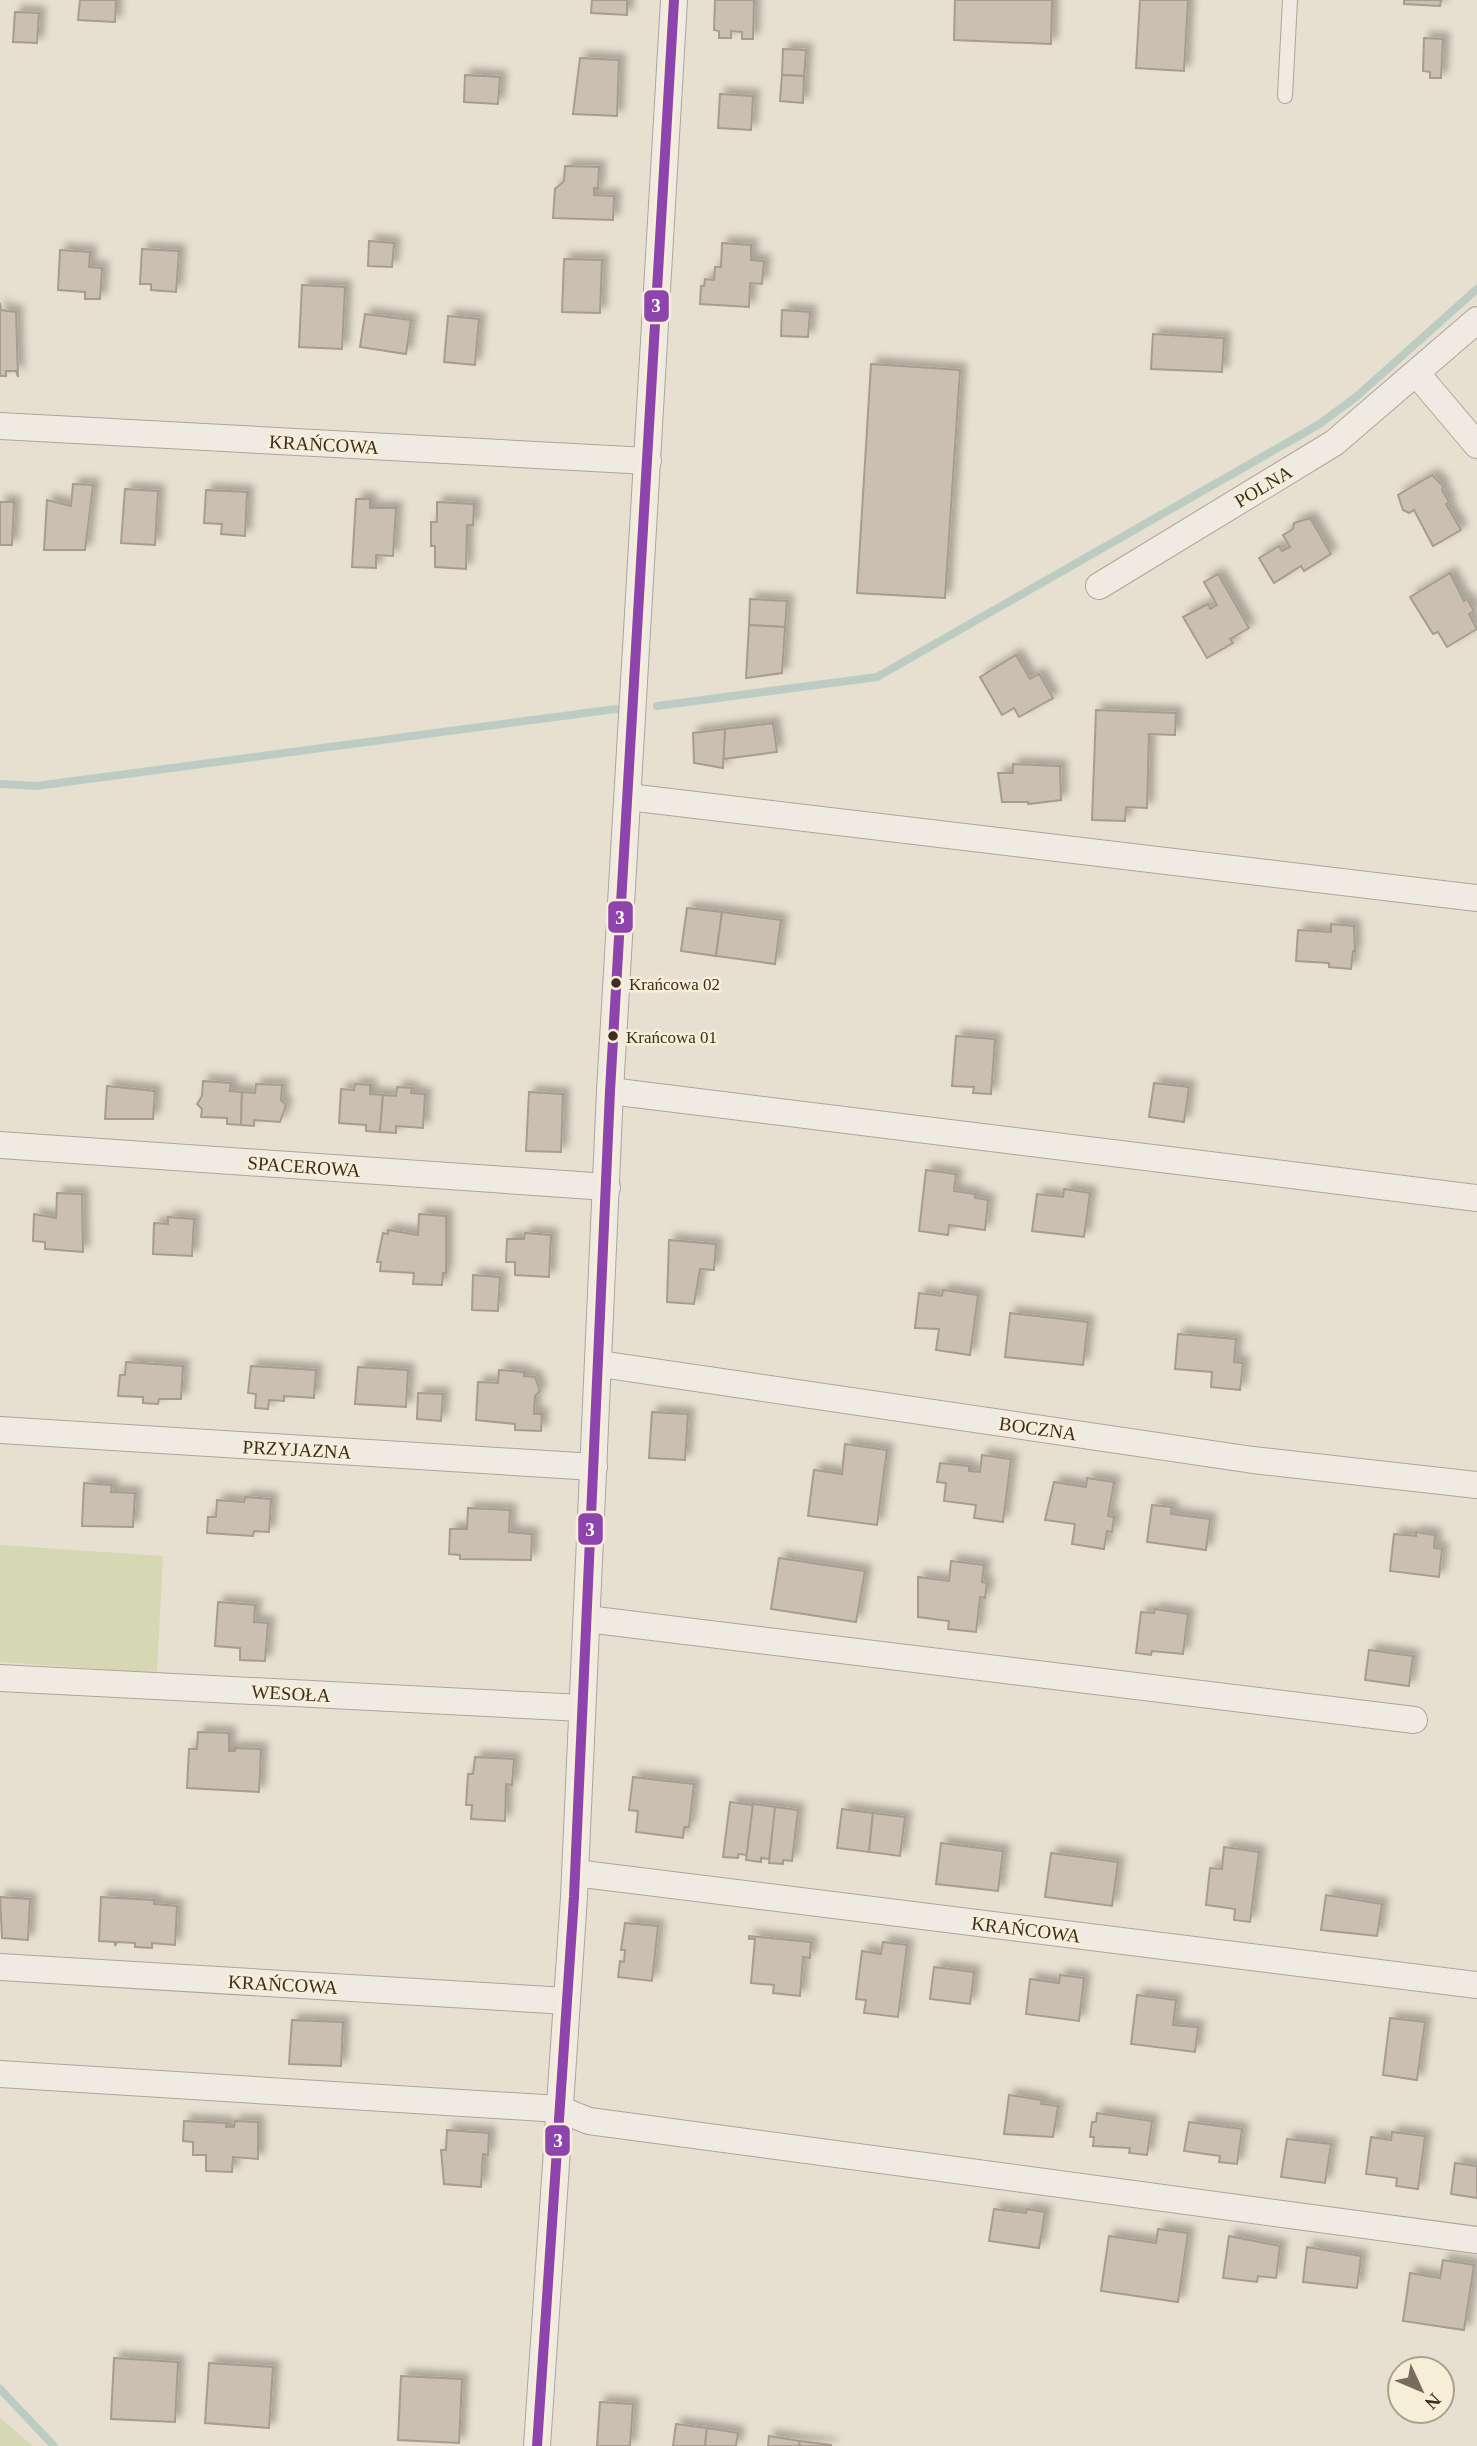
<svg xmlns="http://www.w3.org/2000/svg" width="1477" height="2446" viewBox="0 0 1477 2446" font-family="'Times New Roman',serif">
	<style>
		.green { fill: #d6d7b3 }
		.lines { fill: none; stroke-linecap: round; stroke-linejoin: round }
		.stream { stroke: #bcccc2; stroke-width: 8 }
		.building { fill: #cbbfb2; stroke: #a89c90; stroke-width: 2; filter: url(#shadow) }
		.service-casing { stroke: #ada599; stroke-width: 16 }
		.minor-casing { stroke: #ada599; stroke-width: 28 }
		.service { stroke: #efebe3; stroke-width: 14 }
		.minor { stroke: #efebe3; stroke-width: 26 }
		.bus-1-casing { stroke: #f7eed8; stroke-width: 16 }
		.bus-1 { stroke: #8e44ad; stroke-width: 10 }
		.bus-dot { fill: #3d2e20; stroke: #f7eed8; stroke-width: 2.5 }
		.labels { text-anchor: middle; stroke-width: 5; stroke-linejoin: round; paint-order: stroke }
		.bus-label { font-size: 17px; fill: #3d2e20; stroke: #f7eed8; text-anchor: start }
		.street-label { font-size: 19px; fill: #3d2e20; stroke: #f7eed8 }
		.line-badge { stroke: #f7eed8; stroke-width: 2.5 }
		.badge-label { font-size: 19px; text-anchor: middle; font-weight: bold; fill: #fff }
	</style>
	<defs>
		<filter id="shadow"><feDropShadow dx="6" dy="-6" stdDeviation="3.5" flood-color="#0004"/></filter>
	</defs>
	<rect width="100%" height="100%" fill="#e7e0d1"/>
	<!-- green -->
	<g class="green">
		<path d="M 0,1545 L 163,1556 L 157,1673 L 0,1662 Z"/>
		<path d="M 0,2418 L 33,2446 L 0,2446 Z"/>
	</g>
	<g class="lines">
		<!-- stream -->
		<g class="stream">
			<path d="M 657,706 L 877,677 L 1318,425 L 1356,397 L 1477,289"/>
			<path d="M 0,784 L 36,786 L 616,709"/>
			<path d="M 0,2389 L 54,2446"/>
		</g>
	</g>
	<!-- building -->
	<g class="building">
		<path d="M 80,0 L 116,0 L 115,22 L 78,20 Z"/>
		<path d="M 592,0 L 627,0 L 627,15 L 591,13 Z"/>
		<path d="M 715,0 L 754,0 L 753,39 L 742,39 L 742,32 L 731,31 L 731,38 L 719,38 L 719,31 L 714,30 Z"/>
		<path d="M 955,0 L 1052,0 L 1051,44 L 954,40 Z"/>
		<path d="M 1140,0 L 1188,0 L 1184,71 L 1136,68 Z"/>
		<path d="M 1404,0 L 1441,0 L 1440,6 L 1404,4 Z"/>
		<path d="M 15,12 L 39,13 L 37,43 L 13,42 Z"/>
		<path d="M 1424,38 L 1443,39 L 1441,78 L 1430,78 L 1430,72 L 1423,71 Z"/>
		<path d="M 783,49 L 806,50 L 804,76 L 782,75 Z"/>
		<path d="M 580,58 L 619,60 L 617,116 L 573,114 Z"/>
		<path d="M 465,75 L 500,77 L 498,104 L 464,102 Z"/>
		<path d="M 782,75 L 804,76 L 803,103 L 780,101 Z"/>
		<path d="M 720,94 L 753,96 L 751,130 L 718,128 Z"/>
		<path d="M 565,166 L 599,167 L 598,188 L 594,188 L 594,195 L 614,196 L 613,220 L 553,218 L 555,189 L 564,181 Z"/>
		<path d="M 369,241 L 394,243 L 392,267 L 368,266 Z"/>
		<path d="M 722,243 L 751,245 L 751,260 L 764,261 L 762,284 L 750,283 L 749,307 L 700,304 L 701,286 L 704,286 L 705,279 L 714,280 L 715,267 L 721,267 Z"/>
		<path d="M 142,249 L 179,251 L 176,292 L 151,290 L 151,284 L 140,284 Z"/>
		<path d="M 60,250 L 90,252 L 89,267 L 102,268 L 100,299 L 85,299 L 85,292 L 58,290 Z"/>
		<path d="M 564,259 L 602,260 L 600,313 L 562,312 Z"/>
		<path d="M 302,285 L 345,287 L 342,349 L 299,347 Z"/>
		<path d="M 0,303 L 1,310 L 16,312 L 18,377 L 16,371 L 6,371 L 6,376 L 0,376 Z"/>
		<path d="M 782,310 L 810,312 L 808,337 L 781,336 Z"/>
		<path d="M 365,314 L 411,320 L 406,354 L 360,347 Z"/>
		<path d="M 448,316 L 479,319 L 475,365 L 444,362 Z"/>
		<path d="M 1153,334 L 1224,338 L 1222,372 L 1151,369 Z"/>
		<path d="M 871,364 L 960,370 L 945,598 L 857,593 Z"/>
		<path d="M 1432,475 L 1443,486 L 1442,490 L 1449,502 L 1446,504 L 1461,530 L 1433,546 L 1414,510 L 1409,513 L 1403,510 L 1398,495 Z"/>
		<path d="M 73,484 L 93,485 L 85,550 L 44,550 L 47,500 L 71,506 Z"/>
		<path d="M 125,489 L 158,491 L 155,545 L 121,543 Z"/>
		<path d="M 206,490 L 247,492 L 245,536 L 221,534 L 222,524 L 204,523 Z"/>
		<path d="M 356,499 L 370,499 L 370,508 L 396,508 L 393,556 L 376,555 L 376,568 L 352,567 Z"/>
		<path d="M 0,502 L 14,502 L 12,545 L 0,545 Z"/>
		<path d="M 437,502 L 474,504 L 473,525 L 467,525 L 466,569 L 435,567 L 435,546 L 431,546 L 431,522 L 437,522 Z"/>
		<path d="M 1310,518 L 1331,554 L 1304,571 L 1301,566 L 1274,583 L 1259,558 L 1279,546 L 1282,551 L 1290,547 L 1283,535 L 1293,529 L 1294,523 Z"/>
		<path d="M 1450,573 L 1464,601 L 1467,599 L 1474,611 L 1469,614 L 1477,629 L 1447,647 L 1438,632 L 1433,634 L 1410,597 Z"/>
		<path d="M 1218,574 L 1249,628 L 1230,639 L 1233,643 L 1207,658 L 1183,617 L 1208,604 L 1210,609 L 1217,605 L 1204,582 Z"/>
		<path d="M 750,599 L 787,601 L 785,627 L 749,625 Z"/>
		<path d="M 749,625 L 785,627 L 782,673 L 746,678 Z"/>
		<path d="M 1016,655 L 1030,679 L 1039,674 L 1053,698 L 1019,717 L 1014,708 L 1002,715 L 980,677 Z"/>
		<path d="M 1096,710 L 1176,713 L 1175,735 L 1149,734 L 1147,808 L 1126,807 L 1125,821 L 1092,820 Z"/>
		<path d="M 773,723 L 777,752 L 723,759 L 725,729 Z"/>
		<path d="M 725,729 L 723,768 L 694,763 L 693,733 Z"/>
		<path d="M 1013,764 L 1060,766 L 1061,800 L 1028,804 L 1028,802 L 1002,802 L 998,773 L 1013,773 Z"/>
		<path d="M 687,908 L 722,912 L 716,956 L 681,951 Z"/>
		<path d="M 722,912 L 781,920 L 775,964 L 716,956 Z"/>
		<path d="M 1331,924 L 1354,926 L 1355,951 L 1353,951 L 1351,969 L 1329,967 L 1329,963 L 1296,961 L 1298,930 L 1331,932 Z"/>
		<path d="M 956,1036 L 995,1039 L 991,1094 L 973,1093 L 974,1087 L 952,1086 Z"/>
		<path d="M 203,1081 L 231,1083 L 230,1091 L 242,1092 L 241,1125 L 227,1124 L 227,1118 L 201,1117 L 202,1109 L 197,1104 L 202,1096 Z"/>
		<path d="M 1154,1083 L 1189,1087 L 1184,1122 L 1149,1117 Z"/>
		<path d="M 256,1084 L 282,1085 L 281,1100 L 286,1105 L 280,1122 L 254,1120 L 254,1126 L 241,1125 L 242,1092 L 255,1093 Z"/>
		<path d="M 355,1084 L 370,1085 L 370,1094 L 383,1095 L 380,1132 L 366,1131 L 366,1125 L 339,1123 L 341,1089 L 354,1090 Z"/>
		<path d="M 107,1086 L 155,1091 L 153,1119 L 105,1119 Z"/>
		<path d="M 397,1087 L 412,1088 L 411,1093 L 425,1094 L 423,1128 L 396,1126 L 396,1133 L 380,1132 L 383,1095 L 396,1096 Z"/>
		<path d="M 529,1092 L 563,1094 L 561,1152 L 526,1151 Z"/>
		<path d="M 926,1170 L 956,1174 L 954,1191 L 975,1194 L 975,1198 L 988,1200 L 985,1230 L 949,1225 L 948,1235 L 919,1231 Z"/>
		<path d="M 1064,1189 L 1090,1193 L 1084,1237 L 1032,1231 L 1037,1194 L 1063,1197 Z"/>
		<path d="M 57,1193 L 82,1194 L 83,1252 L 45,1249 L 45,1242 L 33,1241 L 34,1214 L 56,1218 Z"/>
		<path d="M 419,1214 L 446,1216 L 446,1273 L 443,1273 L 442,1285 L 413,1284 L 414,1273 L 380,1271 L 381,1262 L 377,1262 L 383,1233 L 388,1234 L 388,1230 L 418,1235 Z"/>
		<path d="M 168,1217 L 194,1219 L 192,1256 L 153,1254 L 154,1223 L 168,1224 Z"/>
		<path d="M 525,1233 L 551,1235 L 549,1277 L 515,1275 L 515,1262 L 506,1262 L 507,1239 L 524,1239 Z"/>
		<path d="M 669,1240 L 716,1244 L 714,1270 L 700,1269 L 694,1304 L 667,1302 Z"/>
		<path d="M 473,1275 L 500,1277 L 498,1311 L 472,1310 Z"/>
		<path d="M 943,1290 L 978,1295 L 970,1355 L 936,1350 L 939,1329 L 915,1328 L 919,1293 L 942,1296 Z"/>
		<path d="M 1010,1313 L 1088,1322 L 1083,1365 L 1005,1357 Z"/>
		<path d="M 1178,1334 L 1236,1339 L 1234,1362 L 1243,1363 L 1240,1390 L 1211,1387 L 1212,1372 L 1175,1369 Z"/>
		<path d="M 126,1362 L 183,1366 L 181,1399 L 159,1399 L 158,1404 L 143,1403 L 143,1397 L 118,1396 L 120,1375 L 125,1375 Z"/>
		<path d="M 251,1366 L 316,1370 L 314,1398 L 284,1396 L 284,1401 L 269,1400 L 268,1409 L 255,1408 L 256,1394 L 248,1393 Z"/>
		<path d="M 358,1367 L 408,1370 L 406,1407 L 355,1404 Z"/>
		<path d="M 499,1370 L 524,1372 L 524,1376 L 535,1377 L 540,1391 L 535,1396 L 534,1414 L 542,1414 L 541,1431 L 515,1430 L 515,1424 L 476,1420 L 478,1382 L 498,1383 Z"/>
		<path d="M 418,1393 L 443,1394 L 441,1421 L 417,1419 Z"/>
		<path d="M 652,1412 L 688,1414 L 685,1460 L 649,1458 Z"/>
		<path d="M 845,1444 L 887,1450 L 877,1525 L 808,1516 L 814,1470 L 842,1474 Z"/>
		<path d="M 982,1455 L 1011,1459 L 1003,1522 L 974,1518 L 976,1505 L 944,1501 L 946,1483 L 937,1482 L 940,1463 L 969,1466 L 969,1471 L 980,1472 Z"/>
		<path d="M 1087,1478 L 1114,1482 L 1108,1516 L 1114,1517 L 1112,1532 L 1107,1531 L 1104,1549 L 1072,1544 L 1075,1524 L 1045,1520 L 1054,1482 L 1086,1487 Z"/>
		<path d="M 84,1483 L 112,1485 L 111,1492 L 135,1493 L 133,1527 L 82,1526 Z"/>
		<path d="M 245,1497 L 271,1499 L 269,1532 L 254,1531 L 253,1536 L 207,1533 L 208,1517 L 216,1517 L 217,1500 L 244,1502 Z"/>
		<path d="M 1152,1505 L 1172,1507 L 1171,1514 L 1210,1519 L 1206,1550 L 1147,1542 Z"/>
		<path d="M 468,1508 L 510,1510 L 509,1532 L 532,1534 L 531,1560 L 460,1559 L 460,1555 L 449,1554 L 450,1529 L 467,1529 Z"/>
		<path d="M 1416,1532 L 1435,1535 L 1434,1548 L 1442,1549 L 1439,1577 L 1390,1571 L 1394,1534 L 1416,1536 Z"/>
		<path d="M 779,1558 L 865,1571 L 856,1622 L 771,1609 Z"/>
		<path d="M 951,1561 L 984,1565 L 982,1582 L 987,1583 L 985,1598 L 980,1597 L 976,1632 L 948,1629 L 949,1621 L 918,1617 L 918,1577 L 949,1581 Z"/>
		<path d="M 218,1602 L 255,1605 L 254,1622 L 268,1623 L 265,1661 L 240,1660 L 240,1648 L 215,1646 Z"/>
		<path d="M 1155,1609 L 1188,1614 L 1183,1654 L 1152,1651 L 1151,1655 L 1136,1653 L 1141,1612 L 1154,1613 Z"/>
		<path d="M 1369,1650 L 1413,1656 L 1409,1686 L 1365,1680 Z"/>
		<path d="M 198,1732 L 229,1733 L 229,1751 L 235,1751 L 235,1748 L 261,1749 L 259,1792 L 187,1788 L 189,1749 L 197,1749 Z"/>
		<path d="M 475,1757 L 514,1759 L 512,1785 L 506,1784 L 505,1821 L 471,1819 L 472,1805 L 466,1805 L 468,1774 L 473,1774 Z"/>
		<path d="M 633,1777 L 694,1784 L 689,1827 L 684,1827 L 683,1838 L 636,1832 L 638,1811 L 629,1810 Z"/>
		<path d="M 730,1802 L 753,1805 L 747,1855 L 738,1854 L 738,1858 L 723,1857 Z"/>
		<path d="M 753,1804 L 776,1807 L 769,1859 L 761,1858 L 761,1862 L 746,1860 Z"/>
		<path d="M 775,1807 L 798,1810 L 792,1861 L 783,1860 L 783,1864 L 769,1863 Z"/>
		<path d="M 842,1809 L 873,1813 L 869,1852 L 837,1848 Z"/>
		<path d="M 873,1813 L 905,1817 L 900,1856 L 869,1852 Z"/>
		<path d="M 941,1843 L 1003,1851 L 998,1891 L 936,1884 Z"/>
		<path d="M 1224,1847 L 1259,1852 L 1250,1922 L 1234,1920 L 1235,1909 L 1206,1905 L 1210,1868 L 1222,1869 Z"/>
		<path d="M 1051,1853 L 1118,1862 L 1112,1906 L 1045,1897 Z"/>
		<path d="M 1326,1895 L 1382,1904 L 1377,1936 L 1321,1930 Z"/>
		<path d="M 0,1897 L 30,1899 L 28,1940 L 2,1938 Z"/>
		<path d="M 101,1897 L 154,1900 L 154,1904 L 177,1906 L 175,1945 L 152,1943 L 152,1948 L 135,1947 L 135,1943 L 117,1942 L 115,1946 L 115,1942 L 99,1941 Z"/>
		<path d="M 625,1923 L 658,1926 L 652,1981 L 618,1977 L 620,1961 L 624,1962 L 625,1950 L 621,1950 Z"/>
		<path d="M 749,1936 L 811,1942 L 810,1958 L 803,1957 L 800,1996 L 773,1993 L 774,1985 L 751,1983 L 755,1939 L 749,1939 Z"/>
		<path d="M 883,1942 L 907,1945 L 898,2017 L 864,2013 L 866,2000 L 856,1999 L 862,1951 L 881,1954 Z"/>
		<path d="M 934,1967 L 974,1972 L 970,2004 L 930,1999 Z"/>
		<path d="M 1060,1975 L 1084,1978 L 1079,2021 L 1026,2014 L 1030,1979 L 1059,1983 Z"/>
		<path d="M 1137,1995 L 1176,2000 L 1173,2025 L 1198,2027 L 1195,2052 L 1131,2044 Z"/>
		<path d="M 1390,2018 L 1425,2022 L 1417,2080 L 1383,2075 Z"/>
		<path d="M 292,2020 L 343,2022 L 341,2066 L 289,2064 Z"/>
		<path d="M 1009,2095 L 1042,2100 L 1041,2104 L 1058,2106 L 1053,2137 L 1004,2134 Z"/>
		<path d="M 1097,2113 L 1152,2121 L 1147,2155 L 1129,2153 L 1130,2148 L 1093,2146 L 1094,2137 L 1090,2137 L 1092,2122 L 1096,2122 Z"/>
		<path d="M 184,2121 L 226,2123 L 226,2127 L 234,2127 L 235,2121 L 258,2122 L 258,2159 L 233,2157 L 232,2172 L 206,2171 L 206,2155 L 193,2155 L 193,2142 L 183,2141 Z"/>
		<path d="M 1189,2122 L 1242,2129 L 1237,2164 L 1219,2162 L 1220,2156 L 1184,2151 Z"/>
		<path d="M 447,2130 L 489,2133 L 488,2155 L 483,2154 L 481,2187 L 444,2184 L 441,2150 L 446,2150 Z"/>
		<path d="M 1392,2132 L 1425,2136 L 1418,2189 L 1396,2186 L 1397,2178 L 1366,2174 L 1371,2137 L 1391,2140 Z"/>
		<path d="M 1287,2139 L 1331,2144 L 1325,2183 L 1281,2177 Z"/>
		<path d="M 1455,2163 L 1477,2166 L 1477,2198 L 1451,2194 Z"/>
		<path d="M 994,2209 L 1026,2213 L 1027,2209 L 1045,2212 L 1039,2248 L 989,2241 Z"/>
		<path d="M 1158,2229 L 1188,2233 L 1178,2302 L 1101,2291 L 1109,2236 L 1156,2243 Z"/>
		<path d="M 1229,2236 L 1280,2246 L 1276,2278 L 1258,2276 L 1257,2282 L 1223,2278 Z"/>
		<path d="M 1307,2247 L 1361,2256 L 1357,2288 L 1303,2282 Z"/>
		<path d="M 1443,2260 L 1474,2265 L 1464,2330 L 1403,2321 L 1410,2273 L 1440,2278 Z"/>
		<path d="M 114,2358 L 178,2362 L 175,2422 L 111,2419 Z"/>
		<path d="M 209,2363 L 273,2367 L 269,2428 L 205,2423 Z"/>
		<path d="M 401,2376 L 462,2379 L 459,2443 L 398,2440 Z"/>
		<path d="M 600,2402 L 633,2404 L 630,2446 L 597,2446 Z"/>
		<path d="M 676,2424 L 707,2428 L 705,2446 L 673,2446 Z"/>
		<path d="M 707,2428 L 738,2433 L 736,2446 L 705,2446 Z"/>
		<path d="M 769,2436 L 800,2441 L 799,2446 L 768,2446 Z"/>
		<path d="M 800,2441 L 831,2445 L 831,2446 L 799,2446 Z"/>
	</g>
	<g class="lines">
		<!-- service casing -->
		<g class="service-casing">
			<path id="service" d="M 1285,96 L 1290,0"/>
		</g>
		<!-- minor casing -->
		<g class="minor-casing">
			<g id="minor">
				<path d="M 1417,374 L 1477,445"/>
				<path d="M 0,426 L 648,461"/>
				<path d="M 1099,586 L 1334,443 L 1477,320"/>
				<path d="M 628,797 L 1477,898"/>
				<path d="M 610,1091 L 1477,1198"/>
				<path d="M 0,1145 L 607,1187"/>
				<path d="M 600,1364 L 1253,1460 L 1477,1485"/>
				<path d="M 0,1430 L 594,1467"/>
				<path d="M 587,1619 L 1414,1720"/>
				<path d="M 0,1678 L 582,1708"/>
				<path d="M 575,1873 L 1477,1985"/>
				<path d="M 0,1967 L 567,2001"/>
				<path d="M 0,2074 L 559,2109 L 589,2121 L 1477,2240"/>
				<path d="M 537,2446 L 574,1897 L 610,1091 L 674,0"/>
			</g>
		</g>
		<!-- service -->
		<use href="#service" class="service"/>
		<!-- minor -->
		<use href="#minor" class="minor"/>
		<!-- bus-1 casing -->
		<g class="bus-1-casing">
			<path id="bus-1" d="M 537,2446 L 574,1897 L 610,1091 L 674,0"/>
		</g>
		<!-- bus-1 -->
		<use href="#bus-1" class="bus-1"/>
	</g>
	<!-- markers -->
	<g class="bus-dot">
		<circle cx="616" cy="983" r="6"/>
		<circle cx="613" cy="1036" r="6"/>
	</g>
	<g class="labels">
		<!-- bus labels -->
		<g class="bus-label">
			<text x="629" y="990">Krańcowa 02</text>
			<text x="626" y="1043">Krańcowa 01</text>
		</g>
		<!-- street labels -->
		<g class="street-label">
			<text transform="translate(324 444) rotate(3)" y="7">KRAŃCOWA</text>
			<text transform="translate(1263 486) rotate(-31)" y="7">POLNA</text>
			<text transform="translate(304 1166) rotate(4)" y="7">SPACEROWA</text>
			<text transform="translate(1038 1428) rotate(8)" y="7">BOCZNA</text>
			<text transform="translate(297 1449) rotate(3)" y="7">PRZYJAZNA</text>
			<text transform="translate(291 1693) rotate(3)" y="7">WESOŁA</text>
			<text transform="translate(1026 1929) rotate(7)" y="7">KRAŃCOWA</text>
			<text transform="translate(283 1984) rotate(3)" y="7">KRAŃCOWA</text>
		</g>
	</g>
	<g class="line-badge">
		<rect x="643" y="289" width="27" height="34" rx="7" fill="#8e44ad"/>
		<rect x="607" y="900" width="27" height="34" rx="7" fill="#8e44ad"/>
		<rect x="577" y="1512" width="27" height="34" rx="7" fill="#8e44ad"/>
		<rect x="544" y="2124" width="27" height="33" rx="7" fill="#8e44ad"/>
	</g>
	<g class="badge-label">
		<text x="656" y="312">3</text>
		<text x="620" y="924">3</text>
		<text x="590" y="1536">3</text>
		<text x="558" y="2147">3</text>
	</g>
	<!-- north arrow -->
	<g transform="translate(1421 2390) rotate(134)"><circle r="33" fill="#f7eed8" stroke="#ada18e" stroke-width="2"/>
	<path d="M0-5L12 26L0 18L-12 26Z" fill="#786c5e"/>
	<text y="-10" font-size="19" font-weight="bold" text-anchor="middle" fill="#3d2e20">N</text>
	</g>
</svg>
